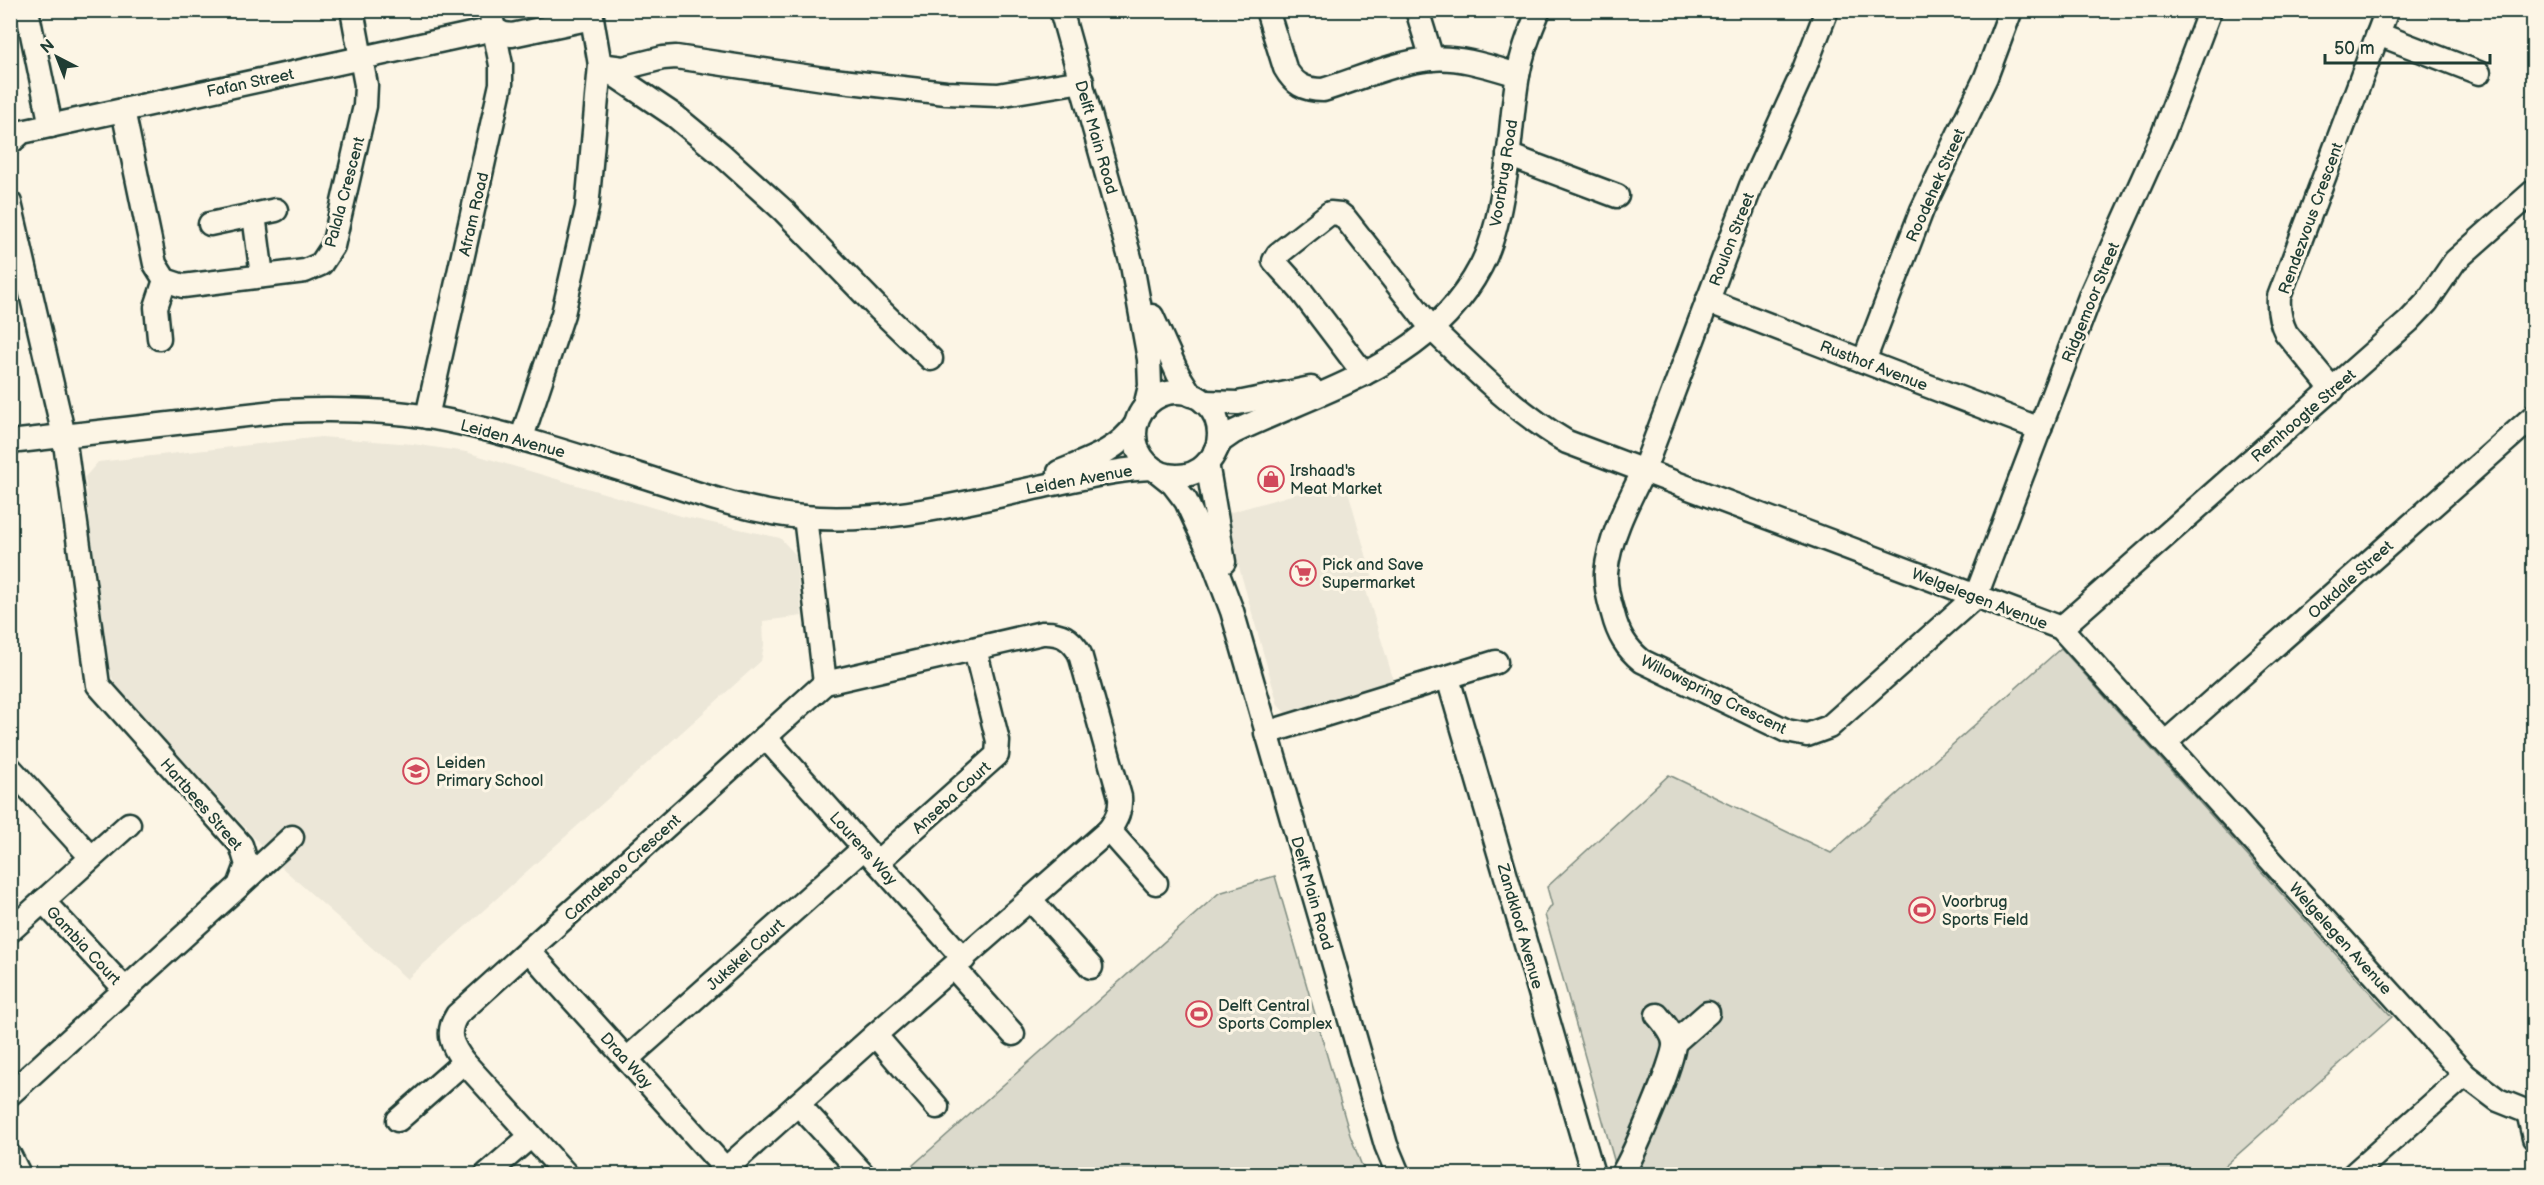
<svg xmlns="http://www.w3.org/2000/svg" width="2544" height="1185" viewBox="0 0 2544 1185" font-family="'Balsamiq Sans',sans-serif">
	<style>
		.built { fill: #ece7d8 }
		.green { fill: #dcdacc; stroke: #7e8c80; stroke-width: 1.5 }
		.lines { fill: none; stroke-linecap: round; stroke-linejoin: round }
		.minor-casing { stroke: #1f3d34; stroke-width: 27 }
		.minor { stroke: #fcf5e5; stroke-width: 22 }
		.labels { text-anchor: middle; stroke-width: 6; stroke-linejoin: round; paint-order: stroke }
		.street-label { font-size: 16px; fill: #1f3d34; stroke: #fcf5e5 }
		.poi-label { font-size: 16px; fill: #1f3d34; stroke: #fcf5e5; text-anchor: start }
	</style>
	<rect width="100%" height="100%" fill="#fcf5e5"/>
	<filter id="ink" filterUnits="userSpaceOnUse"><feTurbulence type="fractalNoise" baseFrequency=".0167" numOctaves="2"/><feDisplacementMap in="SourceGraphic" scale="12" xChannelSelector="R" yChannelSelector="G"/><feConvolveMatrix kernelMatrix="1 2 1 2 8 2 1 2 1" color-interpolation-filters="sRGB"/></filter>
	<g filter="url(#ink)">
		<!-- built -->
		<g class="built">
			<path d="M 321,437 L 413,444 L 466,452 L 681,516 L 780,538 L 795,554 L 802,616 L 763,621 L 764,645 L 761,661 L 407,979 L 279,865 L 116,686 L 104,660 L 85,477 L 98,462 Z"/>
			<path d="M 1345,480 L 1374,583 L 1365,587 L 1396,688 L 1290,715 L 1285,713 L 1278,705 L 1224,514 Z"/>
		</g>
		<!-- green -->
		<g class="green">
			<path d="M 2061,648 L 2392,1017 L 2216,1174 L 1618,1174 L 1545,915 L 1552,905 L 1547,887 L 1669,775 L 1831,853 Z"/>
			<path d="M 1275,876 L 1350,1135 L 1365,1174 L 903,1174 L 1219,893 Z"/>
		</g>
		<g class="lines">
			<!-- minor casing -->
			<g class="minor-casing">
				<g id="minor">
					<path d="M 27,10 L 51,126"/>
					<path d="M 1061,10 L 1132,265 L 1149,359 L 1150,386 L 1145,407"/>
					<path d="M 1267,10 L 1285,68 C 1294,84 1304,90 1323,90 C 1356,80 1396,62 1431,59 C 1459,56 1491,67 1518,75"/>
					<path d="M 1417,10 L 1432,59"/>
					<path d="M 1827,10 L 1803,72 L 1751,186 L 1643,472 C 1628,502 1609,538 1606,573 C 1605,587 1609,601 1613,614 C 1618,634 1626,648 1642,661 L 1787,731 L 1807,735 L 1829,727 L 1976,596 L 2091,294 L 2163,134 L 2210,10"/>
					<path d="M 2378,34 L 2387,10"/>
					<path d="M 600,65 L 623,68 L 663,58 L 676,57 L 824,79 L 946,93 L 998,95 L 1082,81"/>
					<path d="M 601,66 L 675,116 L 721,154 L 784,211 L 880,310 L 931,359"/>
					<path d="M 123,110 L 155,264 L 165,280 L 183,286 L 305,271 L 321,264 L 333,246 L 365,106 L 366,85 L 352,10"/>
					<path d="M 10,143 L 22,132 L 494,29 L 504,34 L 512,35 L 592,18 L 591,10"/>
					<path d="M 1508,155 L 1617,196"/>
					<path d="M 10,203 L 64,436 L 98,685 L 241,845 L 247,865 L 239,886 L 10,1094"/>
					<path d="M 254,215 L 262,276"/>
					<path d="M 210,224 L 276,210"/>
					<path d="M 1707,301 L 2040,429"/>
					<path d="M 1152,316 L 1178,374 L 1191,395"/>
					<path d="M 159,338 L 156,307 L 165,280"/>
					<path d="M 1864,361 L 1922,210 L 1986,77 L 2011,10"/>
					<path d="M 1364,374 L 1301,291 L 1274,261 L 1278,254 L 1330,213 L 1340,214 L 1345,218 L 1433,330 C 1476,371 1516,412 1567,442 L 2061,628 L 2465,1075 L 2498,1100 L 2528,1112"/>
					<path d="M 2333,390 L 2286,333 C 2280,321 2278,311 2279,297 L 2378,34 L 2479,73"/>
					<circle cx="1177" cy="434" r="42"/>
					<path d="M 1204,402 L 1238,403 L 1311,388"/>
					<path d="M 427,417 L 501,84 L 501,65 L 490,10"/>
					<path d="M 521,440 L 563,314 L 587,208 L 600,65 L 592,18"/>
					<path d="M 10,442 L 283,411 C 331,409 380,409 428,417 C 498,429 565,452 633,473 C 688,490 745,512 803,517 C 891,525 978,499 1063,482 C 1092,476 1121,469 1152,468"/>
					<path d="M 1215,451 L 1221,441 L 1234,432 C 1326,388 1430,364 1481,266 C 1495,239 1500,208 1505,179 C 1511,144 1512,109 1518,75 C 1522,53 1530,31 1539,10"/>
					<path d="M 1207,463 L 1224,562"/>
					<path d="M 1059,472 C 1088,460 1118,451 1136,424"/>
					<path d="M 1158,472 L 1173,484 L 1186,501 L 1210,553 L 1232,611 L 1386,1145 L 1398,1174"/>
					<path d="M 2061,628 L 2409,321 L 2427,302 L 2455,261 L 2534,191"/>
					<path d="M 1448,678 L 1593,1174"/>
					<path d="M 1266,733 L 1496,662"/>
					<path d="M 765,737 L 964,959"/>
					<path d="M 2166,742 L 2534,416"/>
					<path d="M 10,768 L 91,857"/>
					<path d="M 1109,830 L 1156,883"/>
					<path d="M 877,862 L 997,755 L 998,741 L 975,649"/>
					<path d="M 240,885 L 292,837"/>
					<path d="M 1030,899 L 1091,967"/>
					<path d="M 43,901 L 125,989"/>
					<path d="M 10,931 L 129,824"/>
					<path d="M 529,951 L 730,1174"/>
					<path d="M 954,968 L 1013,1034"/>
					<path d="M 875,1035 L 937,1107"/>
					<path d="M 1674,1043 L 1708,1013"/>
					<path d="M 627,1059 L 864,848"/>
					<path d="M 798,1104 L 862,1173"/>
					<path d="M 2528,1112 L 2534,1138"/>
					<path d="M 398,1120 L 464,1062"/>
					<path d="M 10,1156 L 19,1174"/>
					<path d="M 487,1174 L 531,1136"/>
					<path d="M 566,1174 L 464,1062 C 452,1046 445,1033 457,1015 L 825,683 L 805,517"/>
					<path d="M 720,1174 L 875,1035 L 1109,830 C 1117,819 1121,810 1120,797 L 1080,654 C 1071,638 1060,632 1042,633 L 825,683"/>
					<path d="M 1622,1174 C 1632,1159 1676,1058 1674,1043 C 1673,1033 1663,1022 1657,1015"/>
					<path d="M 2354,1174 L 2465,1075"/>
				</g>
			</g>
			<!-- minor -->
			<use href="#minor" class="minor"/>
		</g>
	</g>
	<!-- icons -->
	<defs>
		<g id="shop-ring" transform="scale(1.35)"><circle r="9.5" fill="#fcf5e5" stroke="#d1495b" stroke-width="1.5"/><path d="M-5-2.5h2.3a2.7 3.5 0 0 1 5.4 0H5L5.5 6h-11ZM-1.5-2.5h3a1.5 2.3 0 0 0-3 0Z" fill="#d1495b"/></g>
		<g id="supermarket-ring" transform="scale(1.35)"><circle r="9.5" fill="#fcf5e5" stroke="#d1495b" stroke-width="1.5"/><path d="M-6-5.5h2.5l.6 2H6L4.5 2H-2.5L-4.4-4H-6ZM-1.5 3.2a1.3 1.3 0 1 0 .1 0ZM3 3.2a1.3 1.3 0 1 0 .1 0Z" fill="#d1495b"/></g>
		<g id="school-ring" transform="scale(1.35)"><circle r="9.5" fill="#fcf5e5" stroke="#d1495b" stroke-width="1.5"/><path d="M0-5L7-2L0 1L-7-2ZM-4 1L0 2.5L4 1V4Q0 6-4 4Z" fill="#d1495b"/></g>
		<g id="stadium-ring" transform="scale(1.35)"><circle r="9.5" fill="#fcf5e5" stroke="#d1495b" stroke-width="1.5"/><path d="M0-5a6.5 5 0 1 0 0 10a6.5 5 0 1 0 0-10ZM-3.5-1.8h7v3.6h-7Z" fill="#d1495b"/></g>
	</defs>
	<g fill-rule="evenodd">
		<use href="#shop-ring" x="1271" y="479"/>
		<use href="#supermarket-ring" x="1303" y="573"/>
		<use href="#school-ring" x="416" y="771"/>
		<use href="#stadium-ring" x="1922" y="910"/>
		<use href="#stadium-ring" x="1199" y="1014"/>
	</g>
	<g class="labels">
		<!-- street labels -->
		<g class="street-label">
			<text transform="translate(250 82) rotate(-12)" y="6">Fafan Street</text>
			<text transform="translate(1097 137) rotate(74)" y="6">Delft Main Road</text>
			<text transform="translate(1503 173) rotate(-81)" y="6">Voorbrug Road</text>
			<text transform="translate(1935 185) rotate(-66)" y="6">Roodehek Street</text>
			<text transform="translate(344 192) rotate(-75)" y="6">Palala Crescent</text>
			<text transform="translate(473 214) rotate(-77)" y="6">Afram Road</text>
			<text transform="translate(2310 218) rotate(-70)" y="6">Rendezvous Crescent</text>
			<text transform="translate(1731 239) rotate(-69)" y="6">Roulon Street</text>
			<text transform="translate(2090 302) rotate(-68)" y="6">Ridgemoor Street</text>
			<text transform="translate(1874 365) rotate(21)" y="6">Rusthof Avenue</text>
			<text transform="translate(2303 415) rotate(-41)" y="6">Remhoogte Street</text>
			<text transform="translate(513 438) rotate(15)" y="6">Leiden Avenue</text>
			<text transform="translate(1079 479) rotate(-10)" y="6">Leiden Avenue</text>
			<text transform="translate(2350 579) rotate(-42)" y="6">Oakdale Street</text>
			<text transform="translate(1980 598) rotate(21)" y="6">Welgelegen Avenue</text>
			<text transform="translate(1714 694) rotate(26)" y="6">Willowspring Crescent</text>
			<text transform="translate(951 797) rotate(-42)" y="6">Anseba Court</text>
			<text transform="translate(202 804) rotate(49)" y="6">Hartbees Street</text>
			<text transform="translate(864 848) rotate(48)" y="6">Lourens Way</text>
			<text transform="translate(622 867) rotate(-42)" y="6">Camdeboo Crescent</text>
			<text transform="translate(1313 893) rotate(74)" y="6">Delft Main Road</text>
			<text transform="translate(1521 926) rotate(74)" y="6">Zandkloof Avenue</text>
			<text transform="translate(2341 938) rotate(48)" y="6">Welgelegen Avenue</text>
			<text transform="translate(84 945) rotate(47)" y="6">Gambia Court</text>
			<text transform="translate(745 954) rotate(-42)" y="6">Jukskei Court</text>
			<text transform="translate(627 1060) rotate(48)" y="6">Draa Way</text>
		</g>
		<!-- poi labels -->
		<g class="poi-label">
			<text x="1290" y="476">Irshaad's<tspan x="1290" dy="18">Meat Market</tspan></text>
			<text x="1322" y="570">Pick and Save<tspan x="1322" dy="18">Supermarket</tspan></text>
			<text x="436" y="768">Leiden<tspan x="436" dy="18">Primary School</tspan></text>
			<text x="1942" y="907">Voorbrug<tspan x="1942" dy="18">Sports Field</tspan></text>
			<text x="1218" y="1011">Delft Central<tspan x="1218" dy="18">Sports Complex</tspan></text>
		</g>
	</g>
	<!-- margin -->
	<rect width="2544" height="1185" fill="none" stroke="#fcf5e5" stroke-width="36"/>
	<rect x="18" y="18" width="2508" height="1149" fill="none" stroke="#1f3d34" stroke-width="2" filter="url(#ink)"/>
	<!-- north arrow -->
	<g transform="translate(57 57) rotate(318)" stroke="#fcf5e5" stroke-width="4.5" paint-order="stroke">
	<path d="M0-4.5L10 22L0 15L-10 22Z" fill="#1f3d34"/>
	<text y="-9" font-size="16" font-weight="bold" text-anchor="middle" fill="#1f3d34">N</text>
	</g>
	<!-- scale -->
	<path d="M2325 54v9h165v-9" fill="none" stroke="#1f3d34" stroke-width="3"/>
	<text x="2334" y="54" font-size="18" fill="#1f3d34" stroke="#fcf5e5" stroke-width="4.5" paint-order="stroke">50 m</text>
</svg>
